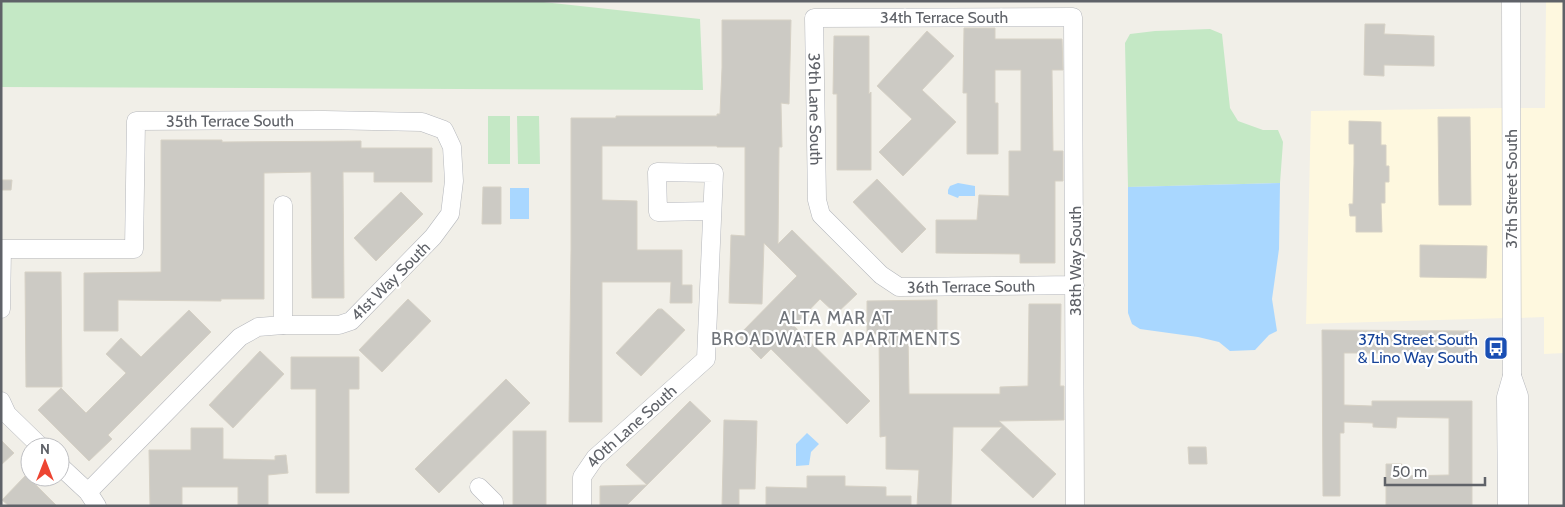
<svg xmlns="http://www.w3.org/2000/svg" width="1565" height="507" viewBox="0 0 1565 507" font-family="Cabin,sans-serif">
	<style>
		.commercial { fill: #fef8df }
		.green { fill: #c4e8c5 }
		.water { fill: #a9d7ff }
		.building { fill: #cccac4; stroke: #d6d1c5 }
		.lines { fill: none; stroke-linecap: round; stroke-linejoin: round }
		.minor-casing { stroke: #b5b7bc; stroke-width: 19 }
		.minor { stroke: #fff; stroke-width: 18 }
		.labels { text-anchor: middle; stroke-width: 4.5; stroke-linejoin: round; paint-order: stroke }
		.street-label { font-size: 16px; fill: #5f6268; stroke: #fff }
		.transit-label { font-size: 16px; fill: #164399; stroke: #fff; text-anchor: end }
		.neighbourhood-label { font-size: 18px; letter-spacing: 1px; fill: #70747a; stroke: #fff }
	</style>
	<rect width="100%" height="100%" fill="#f1efe8"/>
	<!-- commercial -->
	<g class="commercial">
		<path d="M 1546,1 L 1564,1 L 1564,353 L 1544,354 L 1544,317 L 1519,318 L 1518,108 L 1545,108 Z"/>
		<path d="M 1504,108 L 1505,318 L 1306,324 L 1311,111 Z"/>
	</g>
	<!-- green -->
	<g class="green">
		<path d="M 1,1 L 534,1 L 700,19 L 703,90 L 1,87 Z"/>
		<path d="M 1210,29 L 1222,34 L 1230,108 L 1238,121 L 1263,130 L 1278,130 L 1283,142 L 1280,183 L 1128,187 L 1125,43 L 1130,34 L 1155,31 Z"/>
		<rect x="488" y="116" width="22" height="48"/>
		<path d="M 517,116 L 539,116 L 540,164 L 518,164 Z"/>
	</g>
	<!-- water -->
	<g class="water">
		<path d="M 958,183 L 975,186 L 975,196 L 959,196 L 958,198 L 948,194 L 948,190 L 950,186 Z"/>
		<path d="M 1280,183 L 1279,249 L 1272,299 L 1277,331 L 1269,335 L 1255,350 L 1230,351 L 1219,342 L 1198,337 L 1140,329 L 1132,324 L 1128,313 L 1128,187 Z"/>
		<rect x="510" y="188" width="19" height="31"/>
		<path d="M 807,433 L 819,444 L 811,452 L 809,465 L 796,466 L 796,444 Z"/>
	</g>
	<!-- building -->
	<g class="building">
		<path d="M 722,20 L 791,20 L 789,104 L 781,103 L 782,147 L 779,147 L 778,244 L 792,230 L 857,294 L 836,314 L 820,299 L 794,326 L 870,401 L 847,424 L 771,349 L 761,359 L 738,336 L 797,276 L 764,243 L 762,304 L 729,303 L 731,235 L 745,236 L 745,147 L 717,147 L 717,146 L 602,146 L 602,200 L 637,201 L 637,250 L 682,250 L 682,285 L 692,285 L 692,303 L 670,303 L 671,282 L 602,282 L 602,422 L 569,422 L 571,250 L 571,118 L 616,118 L 616,116 L 717,116 L 717,114 L 720,114 L 722,68 Z"/>
		<path d="M 1365,24 L 1385,24 L 1384,34 L 1434,36 L 1434,66 L 1384,65 L 1384,76 L 1364,75 Z"/>
		<path d="M 964,28 L 995,28 L 995,39 L 1062,39 L 1063,70 L 1052,70 L 1053,151 L 1063,151 L 1063,181 L 1055,181 L 1055,263 L 1020,263 L 1020,254 L 936,253 L 936,220 L 977,220 L 979,195 L 1009,196 L 1009,151 L 1021,151 L 1021,70 L 995,70 L 995,103 L 998,103 L 998,154 L 967,154 L 967,93 L 963,93 Z"/>
		<path d="M 927,31 L 954,56 L 922,90 L 956,122 L 903,176 L 879,152 L 912,119 L 877,86 Z"/>
		<path d="M 834,36 L 869,36 L 869,94 L 871,92 L 871,170 L 837,170 L 837,94 L 833,94 Z"/>
		<path d="M 1438,117 L 1470,117 L 1471,205 L 1439,205 Z"/>
		<path d="M 1349,121 L 1381,122 L 1381,145 L 1386,145 L 1386,166 L 1389,166 L 1389,182 L 1385,182 L 1385,203 L 1381,203 L 1382,232 L 1356,232 L 1356,216 L 1350,216 L 1349,204 L 1353,204 L 1354,164 L 1354,144 L 1349,144 Z"/>
		<path d="M 161,140 L 222,140 L 222,142 L 361,141 L 361,148 L 432,148 L 432,182 L 374,182 L 374,172 L 343,172 L 344,298 L 312,298 L 311,172 L 264,173 L 264,299 L 221,299 L 221,301 L 118,300 L 118,331 L 84,331 L 84,273 L 161,272 Z"/>
		<path d="M 877,179 L 926,229 L 902,253 L 853,202 Z"/>
		<path d="M 1,180 L 12,180 L 11,190 L 1,190 Z"/>
		<path d="M 483,187 L 501,187 L 501,224 L 482,224 Z"/>
		<path d="M 401,192 L 423,214 L 376,261 L 354,238 Z"/>
		<path d="M 1420,245 L 1487,246 L 1486,278 L 1420,277 Z"/>
		<path d="M 25,272 L 61,272 L 62,387 L 26,387 Z"/>
		<path d="M 408,299 L 431,321 L 382,372 L 359,350 Z"/>
		<path d="M 937,300 L 937,333 L 908,333 L 909,394 L 1000,394 L 1000,387 L 1028,386 L 1029,304 L 1061,304 L 1060,386 L 1064,386 L 1064,420 L 999,421 L 1056,474 L 1033,498 L 981,450 L 1002,427 L 953,427 L 951,506 L 917,506 L 919,470 L 886,469 L 886,436 L 880,437 L 879,334 L 867,334 L 867,301 Z"/>
		<path d="M 658,309 L 662,309 L 685,330 L 641,376 L 616,353 Z"/>
		<path d="M 189,310 L 211,332 L 108,435 L 112,439 L 89,461 L 38,410 L 61,388 L 86,413 L 126,373 L 106,354 L 121,338 L 141,357 Z"/>
		<path d="M 1322,330 L 1473,331 L 1473,353 L 1344,353 L 1344,405 L 1372,406 L 1372,401 L 1472,401 L 1472,506 L 1386,506 L 1386,464 L 1402,464 L 1402,476 L 1449,475 L 1449,418 L 1397,417 L 1396,428 L 1373,427 L 1373,423 L 1344,422 L 1344,433 L 1340,433 L 1340,496 L 1323,496 Z"/>
		<path d="M 260,351 L 284,374 L 233,428 L 209,405 Z"/>
		<path d="M 291,357 L 359,357 L 359,389 L 349,389 L 349,493 L 316,493 L 316,389 L 291,389 Z"/>
		<path d="M 506,379 L 530,403 L 439,493 L 415,469 Z"/>
		<path d="M 690,401 L 711,421 L 647,485 L 626,465 Z"/>
		<path d="M 724,420 L 757,421 L 755,489 L 739,489 L 739,506 L 722,506 Z"/>
		<path d="M 191,428 L 223,428 L 223,459 L 275,460 L 275,456 L 286,455 L 288,473 L 268,475 L 268,506 L 238,506 L 238,487 L 182,487 L 182,506 L 150,506 L 149,450 L 191,450 Z"/>
		<rect x="513" y="431" width="33" height="75"/>
		<path d="M 1,440 L 14,453 L 1,465 Z"/>
		<path d="M 1188,447 L 1206,447 L 1207,464 L 1189,464 Z"/>
		<path d="M 26,475 L 57,506 L 9,506 L 2,500 Z"/>
		<path d="M 807,476 L 845,476 L 845,486 L 886,487 L 886,496 L 911,496 L 911,506 L 766,506 L 766,487 L 807,488 Z"/>
		<path d="M 647,485 L 626,506 L 600,506 L 600,486 Z"/>
	</g>
	<g class="lines">
		<!-- minor casing -->
		<g class="minor-casing">
			<g id="minor">
				<path id="s1" d="M 1,309 L 2,249 L 134,249 L 136,121 L 324,120 L 422,122 L 444,130 L 452,147 L 454,181 L 450,214 L 433,237 L 351,321 L 339,325 L 283,325 L 258,327 L 240,337 L 88,492"/>
				<path d="M 283,325 L 283,205"/>
				<path d="M 1512,376 L 1519,396 L 1519,506"/>
				<path d="M 1,401 L 7,414 L 41,447"/>
				<path d="M 60,466 L 88,492 L 97,506"/>
				<path d="M 479,487 L 494,502 L 494,506"/>
				<path id="s2" d="M 582,506 L 582,477 L 595,458 L 706,359 L 714,173 L 657,172 L 658,212 L 712,211"/>
				<path id="s3" d="M 1075,506 L 1073,17 L 814,18 L 817,200 L 821,215 L 881,275 L 899,287 L 1075,285"/>
				<path d="M 1507,506 L 1506,397 L 1512,376 L 1511,1"/>
			</g>
		</g>
		<!-- minor -->
		<use href="#minor" class="minor"/>
	</g>
	<!-- icons -->
	<defs>
		<g id="bus-square" transform="scale(1.25)"><rect x="-9" y="-9" width="18" height="18" rx="4" fill="#1a4fb4" stroke="#fff"/><path d="M-5-6H5V4H4V6H2V4H-2V6H-4V4H-5ZM-3.5-4V0h7V-4ZM-3.5 1.2v1.5H-2V1.2ZM2 1.2v1.5H3.5V1.2Z" fill="#fff"/></g>
	</defs>
	<g fill-rule="evenodd">
		<use href="#bus-square" x="1496" y="348"/>
	</g>
	<g class="labels">
		<!-- street labels -->
		<g class="street-label">
			<text x="944" y="23">34th Terrace South</text>
			<text dy="6" stroke="none"><textPath href="#s3" startOffset="839">39th Lane South</textPath></text>
			<text dy="6" stroke="none"><textPath href="#s1" startOffset="414">35th Terrace South</textPath></text>
			<text transform="translate(1511 189) rotate(-90)" y="6">37th Street South</text>
			<text transform="translate(1075 261) rotate(-90)" y="6">38th Way South</text>
			<text transform="translate(390 281) rotate(-45)" y="6">41st Way South</text>
			<text dy="6" stroke="none"><textPath href="#s3" startOffset="1124">36th Terrace South</textPath></text>
			<text dy="6" stroke="none"><textPath href="#s2" startOffset="100">40th Lane South</textPath></text>
		</g>
		<!-- transit labels -->
		<g class="transit-label">
			<text x="1478" y="345">37th Street South<tspan x="1478" dy="18">&amp; Lino Way South</tspan></text>
		</g>
		<!-- neighbourhood labels -->
		<g class="neighbourhood-label">
			<text x="836" y="324">ALTA MAR AT<tspan x="836" dy="21">BROADWATER APARTMENTS</tspan></text>
		</g>
	</g>
	<!-- border -->
	<rect width="1565" height="507" fill="none" stroke="#5f6268" stroke-width="5"/>
	<!-- north arrow -->
	<g transform="translate(45 462)"><circle r="24" fill="#ffffff" stroke="#bfc0c3"/>
	<path d="M0-4L9 19L0 12L-9 19Z" fill="#ed4532"/>
	<text y="-8" font-size="14" font-weight="bold" text-anchor="middle" fill="#5f6268">N</text>
	</g>
	<!-- scale -->
	<path d="M1385 477v8h100v-8" fill="none" stroke="#5f6268" stroke-width="2.5"/>
	<text x="1392" y="477" font-size="15" fill="#5f6268" stroke="#ffffff" stroke-width="4" paint-order="stroke">50 m</text>
</svg>
